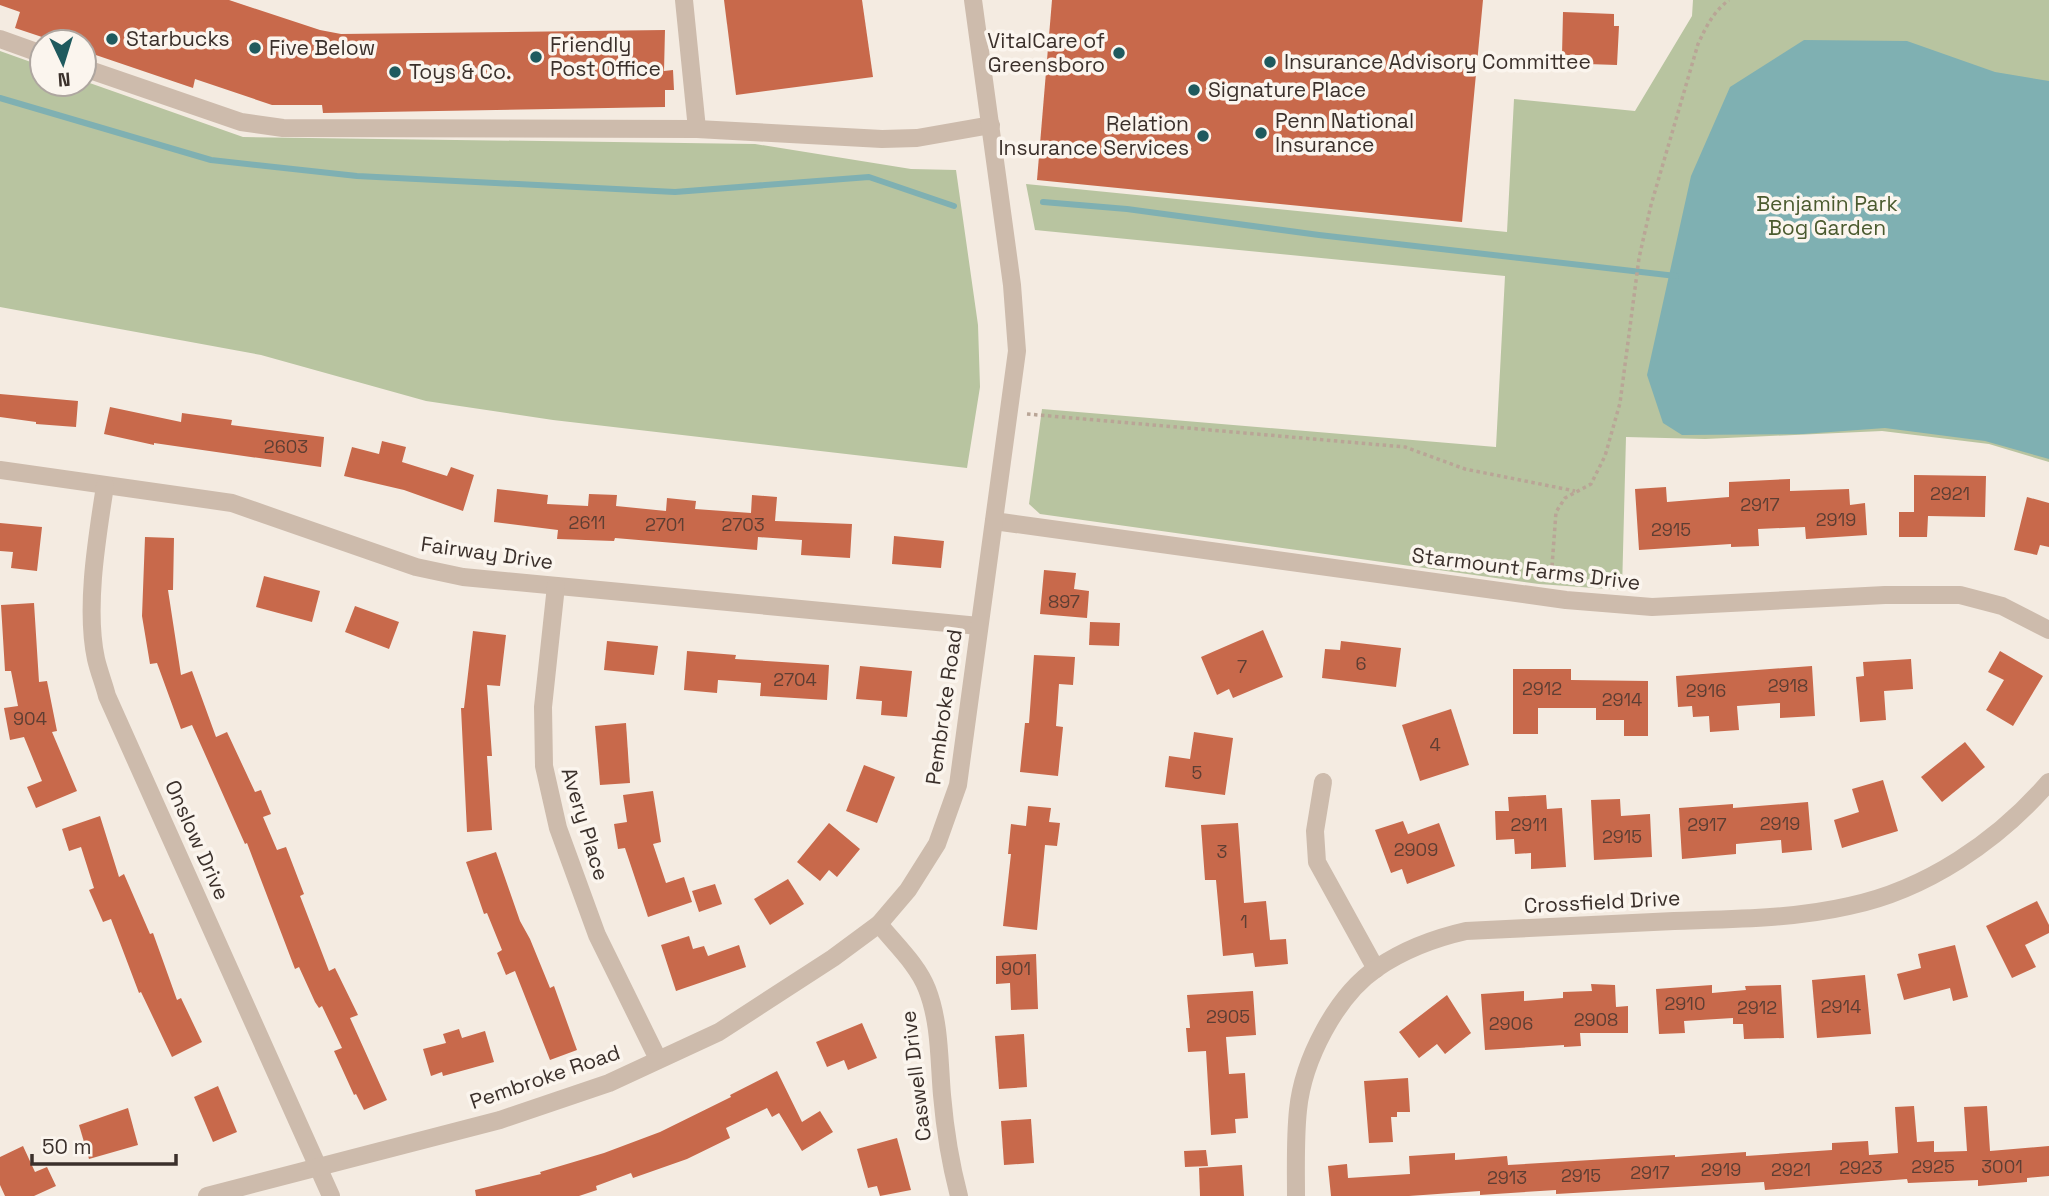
<svg xmlns="http://www.w3.org/2000/svg" width="2049" height="1196" viewBox="0 0 2049 1196" font-family="'Space Grotesk',sans-serif">
	<style>
		.green { fill: #b8c4a0 }
		.water { fill: #7fb0b2 }
		.lines { fill: none; stroke-linecap: round; stroke-linejoin: round }
		.stream { stroke: #7fb0b2; stroke-width: 6 }
		.building { fill: #c8694b }
		.path { stroke: #b9a596; stroke-width: 3.5; stroke-dasharray: 3.5 3.5; stroke-linecap: butt }
		.minor { stroke: #cdbbac; stroke-width: 18 }
		.poi-dot { fill: #1f5a5e; stroke: #fbf5ee; stroke-width: 2.5 }
		.labels { text-anchor: middle; stroke-width: 7; stroke-linejoin: round; paint-order: stroke }
		.number-label { font-size: 18px; fill: #5e3e33 }
		.poi-label { font-size: 21px; fill: #3b302b; stroke: #fbf5ee; text-anchor: start }
		.park-label { font-size: 21px; fill: #4a5a2e; stroke: #fbf5ee }
		.street-label { font-size: 21px; fill: #3b302b; stroke: #fbf5ee }
	</style>
	<rect width="100%" height="100%" fill="#f4ebe1"/>
	<!-- green -->
	<g class="green">
		<path d="M 1693,0 L 2049,0 L 2049,462 L 1989,444 L 1882,431 L 1705,439 L 1626,437 L 1622,590 L 1539,584 L 1040,514 L 1029,504 L 1042,409 L 1496,447 L 1505,276 L 1035,230 L 1026,184 L 1507,232 L 1514,99 L 1635,111 L 1692,16 Z"/>
		<path d="M 0,51 L 42,66 L 42,84 L 84,84 L 84,81 L 243,137 L 755,144 L 911,169 L 956,170 L 978,325 L 980,387 L 967,468 L 553,420 L 426,401 L 261,355 L 0,307 Z"/>
	</g>
	<!-- water -->
	<path class="water" d="M 1804,40 L 1907,41 L 1995,72 L 2049,81 L 2049,459 L 1985,441 L 1885,428 L 1803,434 L 1682,435 L 1663,423 L 1647,375 L 1691,176 L 1730,87 Z"/>
	<g class="lines">
		<!-- stream -->
		<g class="stream">
			<path d="M 0,98 L 211,160 L 357,176 L 675,192 L 869,177 L 954,206"/>
			<path d="M 1043,202 L 1127,209 L 1319,235 L 1676,276"/>
		</g>
	</g>
	<!-- building -->
	<g class="building">
		<path d="M 0,0 L 229,0 L 320,30 L 341,34 L 665,30 L 664,71 L 673,70 L 674,90 L 665,90 L 665,107 L 323,113 L 322,105 L 272,105 L 195,79 L 193,88 L 84,51 L 84,42 L 57,42 L 15,28 L 20,12 L 0,5 Z"/>
		<path d="M 724,0 L 862,0 L 873,77 L 736,95 Z"/>
		<path d="M 1052,0 L 1483,0 L 1462,222 L 1037,180 Z"/>
		<path d="M 1563,12 L 1614,14 L 1614,26 L 1619,26 L 1617,65 L 1587,64 L 1587,55 L 1562,55 Z"/>
		<path d="M 0,394 L 78,401 L 76,427 L 36,424 L 36,422 L 0,417 Z"/>
		<path d="M 110,407 L 181,422 L 182,413 L 232,420 L 231,425 L 324,437 L 321,467 L 154,443 L 154,445 L 104,434 Z"/>
		<path d="M 382,441 L 406,447 L 402,462 L 447,476 L 451,467 L 474,475 L 463,511 L 404,490 L 344,476 L 352,447 L 379,454 Z"/>
		<path d="M 1914,475 L 1986,476 L 1985,517 L 1928,516 L 1927,537 L 1899,537 L 1899,512 L 1914,512 Z"/>
		<path d="M 1790,479 L 1790,491 L 1849,489 L 1850,505 L 1865,503 L 1867,535 L 1806,539 L 1805,527 L 1758,529 L 1759,546 L 1731,547 L 1731,544 L 1639,550 L 1635,489 L 1666,487 L 1667,502 L 1729,497 L 1729,482 Z"/>
		<path d="M 497,489 L 548,495 L 547,504 L 588,506 L 589,494 L 617,495 L 616,506 L 666,511 L 667,498 L 696,501 L 695,509 L 751,513 L 752,495 L 777,497 L 775,521 L 852,524 L 850,558 L 801,555 L 802,540 L 758,537 L 757,550 L 615,538 L 614,541 L 557,539 L 558,530 L 494,522 Z"/>
		<path d="M 2027,497 L 2049,503 L 2049,547 L 2040,545 L 2037,555 L 2014,550 Z"/>
		<path d="M 0,523 L 42,527 L 37,571 L 11,568 L 13,552 L 0,551 Z"/>
		<path d="M 894,536 L 944,541 L 941,568 L 892,564 Z"/>
		<path d="M 145,537 L 174,538 L 173,590 L 168,590 L 181,675 L 192,671 L 216,737 L 227,732 L 255,792 L 261,790 L 271,814 L 263,817 L 277,850 L 286,847 L 304,894 L 300,896 L 329,971 L 335,968 L 358,1015 L 350,1018 L 387,1100 L 364,1110 L 356,1094 L 354,1095 L 334,1051 L 342,1048 L 322,1006 L 319,1008 L 315,1002 L 299,967 L 295,969 L 247,843 L 245,844 L 192,725 L 181,729 L 157,663 L 150,664 L 142,616 Z"/>
		<path d="M 1044,570 L 1076,573 L 1074,589 L 1089,591 L 1087,618 L 1040,614 Z"/>
		<path d="M 264,576 L 320,591 L 312,622 L 256,607 Z"/>
		<path d="M 34,603 L 39,682 L 47,681 L 57,731 L 52,732 L 77,791 L 36,808 L 27,787 L 42,781 L 24,737 L 10,740 L 4,708 L 18,706 L 11,671 L 5,671 L 1,605 Z"/>
		<path d="M 355,606 L 399,622 L 389,649 L 345,632 Z"/>
		<path d="M 1090,622 L 1120,623 L 1119,646 L 1089,645 Z"/>
		<path d="M 1263,630 L 1283,677 L 1233,698 L 1229,689 L 1217,695 L 1201,657 Z"/>
		<path d="M 473,631 L 506,635 L 500,686 L 487,685 L 492,756 L 487,756 L 492,830 L 467,832 L 461,708 L 464,708 Z"/>
		<path d="M 607,641 L 658,646 L 654,675 L 604,670 Z"/>
		<path d="M 1341,641 L 1401,648 L 1396,687 L 1322,678 L 1325,649 L 1340,650 Z"/>
		<path d="M 687,651 L 736,655 L 735,659 L 829,665 L 827,700 L 760,696 L 761,683 L 718,680 L 717,693 L 684,690 Z"/>
		<path d="M 2000,651 L 2043,676 L 2013,726 L 1986,710 L 2004,680 L 1988,672 Z"/>
		<path d="M 1034,655 L 1075,657 L 1073,685 L 1059,684 L 1056,726 L 1063,727 L 1058,776 L 1020,772 L 1025,723 L 1029,723 Z"/>
		<path d="M 1911,659 L 1913,689 L 1884,691 L 1886,720 L 1860,722 L 1856,677 L 1864,676 L 1863,662 Z"/>
		<path d="M 860,666 L 912,671 L 907,717 L 881,715 L 882,701 L 856,699 Z"/>
		<path d="M 1812,666 L 1815,716 L 1780,718 L 1780,703 L 1737,706 L 1739,730 L 1710,732 L 1709,716 L 1693,717 L 1692,706 L 1678,707 L 1676,676 Z"/>
		<path d="M 1513,669 L 1571,669 L 1571,680 L 1648,681 L 1648,736 L 1624,736 L 1624,720 L 1596,720 L 1596,708 L 1538,708 L 1538,734 L 1513,734 Z"/>
		<path d="M 1451,709 L 1469,765 L 1420,781 L 1402,725 Z"/>
		<path d="M 626,723 L 630,783 L 600,785 L 595,726 Z"/>
		<path d="M 1194,732 L 1233,738 L 1225,795 L 1165,787 L 1169,756 L 1190,759 Z"/>
		<path d="M 1965,742 L 1985,767 L 1942,802 L 1921,777 Z"/>
		<path d="M 864,765 L 895,777 L 877,823 L 846,811 Z"/>
		<path d="M 1883,780 L 1898,831 L 1842,848 L 1834,820 L 1859,812 L 1852,789 Z"/>
		<path d="M 653,791 L 661,842 L 653,844 L 666,883 L 684,877 L 692,902 L 648,917 L 625,848 L 618,849 L 614,824 L 627,822 L 623,795 Z"/>
		<path d="M 1546,795 L 1547,809 L 1562,808 L 1566,867 L 1531,869 L 1531,853 L 1515,854 L 1514,839 L 1496,840 L 1495,811 L 1509,811 L 1508,797 Z"/>
		<path d="M 1620,799 L 1621,816 L 1650,814 L 1652,857 L 1594,860 L 1591,800 Z"/>
		<path d="M 1808,802 L 1812,850 L 1782,853 L 1781,840 L 1736,844 L 1736,854 L 1682,859 L 1679,808 L 1733,804 L 1733,808 Z"/>
		<path d="M 1028,806 L 1051,808 L 1049,822 L 1060,823 L 1057,846 L 1045,845 L 1037,930 L 1003,926 L 1011,854 L 1008,854 L 1011,824 L 1026,826 Z"/>
		<path d="M 100,816 L 119,877 L 124,874 L 150,934 L 153,933 L 177,1000 L 181,998 L 202,1042 L 172,1057 L 141,992 L 139,993 L 111,919 L 103,922 L 89,890 L 94,888 L 81,847 L 69,851 L 62,829 Z"/>
		<path d="M 1403,821 L 1408,834 L 1439,823 L 1455,866 L 1407,884 L 1402,869 L 1391,873 L 1375,830 Z"/>
		<path d="M 829,823 L 860,849 L 837,877 L 829,870 L 820,881 L 797,862 Z"/>
		<path d="M 1238,823 L 1244,903 L 1266,901 L 1270,940 L 1286,939 L 1288,964 L 1255,967 L 1253,953 L 1223,956 L 1216,880 L 1205,880 L 1201,825 Z"/>
		<path d="M 496,852 L 520,921 L 530,939 L 550,988 L 554,986 L 577,1050 L 550,1060 L 515,971 L 506,975 L 497,953 L 502,950 L 487,913 L 484,914 L 466,862 Z"/>
		<path d="M 788,879 L 804,904 L 770,925 L 754,899 Z"/>
		<path d="M 715,884 L 722,904 L 699,912 L 692,891 Z"/>
		<path d="M 2037,901 L 2049,925 L 2049,933 L 2025,945 L 2036,967 L 2012,978 L 1986,926 Z"/>
		<path d="M 689,936 L 693,949 L 704,946 L 708,956 L 739,945 L 746,967 L 676,991 L 661,945 Z"/>
		<path d="M 1955,945 L 1968,997 L 1953,1001 L 1950,988 L 1904,1000 L 1897,974 L 1921,968 L 1918,954 Z"/>
		<path d="M 1036,954 L 1038,1009 L 1011,1010 L 1010,983 L 996,984 L 996,956 Z"/>
		<path d="M 1865,975 L 1871,1034 L 1817,1038 L 1812,980 Z"/>
		<path d="M 1591,984 L 1615,985 L 1616,1007 L 1628,1006 L 1628,1033 L 1580,1033 L 1581,1046 L 1564,1047 L 1564,1045 L 1485,1050 L 1481,994 L 1524,991 L 1524,1001 L 1563,998 L 1563,992 L 1592,991 Z"/>
		<path d="M 1712,985 L 1712,993 L 1746,990 L 1745,986 L 1781,985 L 1784,1038 L 1744,1039 L 1743,1024 L 1733,1024 L 1733,1018 L 1684,1021 L 1685,1033 L 1659,1034 L 1656,989 Z"/>
		<path d="M 1253,991 L 1256,1035 L 1226,1037 L 1229,1074 L 1245,1073 L 1248,1118 L 1235,1119 L 1236,1133 L 1211,1135 L 1206,1051 L 1188,1052 L 1186,1028 L 1190,1028 L 1187,995 Z"/>
		<path d="M 1447,995 L 1471,1033 L 1445,1054 L 1437,1044 L 1419,1058 L 1399,1032 Z"/>
		<path d="M 862,1023 L 877,1058 L 848,1070 L 844,1060 L 827,1067 L 816,1042 Z"/>
		<path d="M 459,1029 L 462,1038 L 485,1031 L 494,1062 L 443,1076 L 442,1072 L 431,1076 L 423,1049 L 446,1043 L 443,1034 Z"/>
		<path d="M 1024,1034 L 1027,1087 L 999,1089 L 995,1036 Z"/>
		<path d="M 777,1071 L 802,1122 L 820,1111 L 833,1132 L 802,1151 L 779,1113 L 772,1117 L 767,1108 L 726,1128 L 730,1138 L 687,1159 L 633,1178 L 631,1173 L 596,1186 L 597,1190 L 579,1196 L 476,1196 L 475,1190 L 541,1174 L 540,1172 L 604,1153 L 660,1132 L 731,1097 L 730,1095 Z"/>
		<path d="M 1408,1078 L 1410,1112 L 1397,1112 L 1397,1117 L 1391,1117 L 1393,1142 L 1369,1143 L 1364,1081 Z"/>
		<path d="M 218,1086 L 237,1132 L 213,1142 L 194,1097 Z"/>
		<path d="M 1914,1106 L 1917,1142 L 1934,1141 L 1934,1152 L 1967,1151 L 1964,1107 L 1987,1106 L 1990,1151 L 2049,1146 L 2049,1176 L 2027,1178 L 2027,1182 L 1978,1186 L 1978,1180 L 1908,1183 L 1907,1179 L 1765,1190 L 1764,1182 L 1556,1194 L 1556,1190 L 1480,1195 L 1480,1191 L 1409,1196 L 1331,1196 L 1328,1166 L 1347,1164 L 1348,1178 L 1410,1174 L 1409,1156 L 1455,1153 L 1455,1160 L 1507,1156 L 1508,1165 L 1675,1155 L 1675,1157 L 1746,1152 L 1746,1156 L 1832,1150 L 1832,1143 L 1868,1141 L 1869,1155 L 1898,1153 L 1895,1107 Z"/>
		<path d="M 128,1108 L 138,1145 L 89,1159 L 79,1125 Z"/>
		<path d="M 1031,1119 L 1034,1163 L 1004,1165 L 1001,1121 Z"/>
		<path d="M 897,1138 L 911,1190 L 880,1196 L 877,1186 L 868,1188 L 857,1149 Z"/>
		<path d="M 23,1146 L 35,1172 L 47,1167 L 56,1186 L 34,1196 L 5,1196 L 0,1185 L 0,1157 Z"/>
		<path d="M 1206,1150 L 1208,1166 L 1185,1167 L 1184,1151 Z"/>
		<path d="M 1242,1165 L 1244,1196 L 1200,1196 L 1199,1168 Z"/>
	</g>
	<g class="lines">
		<!-- path -->
		<g class="path">
			<path d="M 1027,414 L 1405,447 L 1465,469 L 1575,491"/>
			<path d="M 1551,580 L 1556,512 L 1565,498 L 1591,484 L 1605,456 L 1620,403 L 1639,258 L 1651,205 L 1698,44 C 1706,27 1713,12 1729,0"/>
		</g>
		<!-- minor -->
		<g class="minor">
			<path d="M 684,0 L 697,129"/>
			<path d="M 0,39 L 42,54"/>
			<path d="M 84,68 L 241,122 L 283,128 L 697,129 L 882,139 L 917,138 L 991,125"/>
			<path d="M 0,470 L 232,503 L 416,567 L 463,577 L 979,626"/>
			<path d="M 105,486 C 97,538 85,608 96,659 C 99,672 104,684 107,696 L 331,1196"/>
			<path d="M 994,521 L 1566,600 L 1652,607 L 1885,595 L 1960,595 L 2002,606 L 2049,630"/>
			<path d="M 556,586 L 543,707 L 544,766 L 558,828 L 597,935 L 658,1059"/>
			<path d="M 1323,782 L 1315,831 L 1317,862 L 1376,969"/>
			<path d="M 879,924 C 895,944 918,965 927,989 C 940,1022 939,1060 942,1095 C 945,1130 950,1162 959,1196"/>
			<path d="M 207,1196 L 500,1120 L 609,1083 L 719,1032 L 833,958 L 879,924 L 908,890 L 937,844 L 958,785 L 1017,351 L 1012,285 L 973,0"/>
			<path d="M 1296,1196 C 1296,1168 1295,1138 1298,1110 C 1303,1060 1336,996 1377,968 C 1405,949 1435,938 1466,931 C 1536,927 1605,924 1674,921 C 1732,919 1792,919 1849,906 C 1926,890 1998,841 2049,782"/>
		</g>
	</g>
	<!-- markers -->
	<g class="poi-dot">
		<circle cx="112" cy="39" r="7"/>
		<circle cx="255" cy="48" r="7"/>
		<circle cx="1119" cy="53" r="7"/>
		<circle cx="536" cy="57" r="7"/>
		<circle cx="1270" cy="62" r="7"/>
		<circle cx="395" cy="72" r="7"/>
		<circle cx="1194" cy="90" r="7"/>
		<circle cx="1261" cy="133" r="7"/>
		<circle cx="1203" cy="136" r="7"/>
	</g>
	<g class="labels">
		<!-- number labels -->
		<g class="number-label">
			<text x="286" y="453">2603</text>
			<text x="1950" y="500">2921</text>
			<text x="1760" y="511">2917</text>
			<text x="1836" y="526">2919</text>
			<text x="587" y="529">2611</text>
			<text x="665" y="531">2701</text>
			<text x="743" y="531">2703</text>
			<text x="1671" y="536">2915</text>
			<text x="1064" y="608">897</text>
			<text x="1361" y="670">6</text>
			<text x="1242" y="673">7</text>
			<text x="795" y="686">2704</text>
			<text x="1788" y="692">2918</text>
			<text x="1542" y="695">2912</text>
			<text x="1706" y="697">2916</text>
			<text x="1622" y="706">2914</text>
			<text x="30" y="725">904</text>
			<text x="1435" y="751">4</text>
			<text x="1197" y="779">5</text>
			<text x="1780" y="830">2919</text>
			<text x="1529" y="831">2911</text>
			<text x="1707" y="831">2917</text>
			<text x="1622" y="843">2915</text>
			<text x="1416" y="856">2909</text>
			<text x="1222" y="858">3</text>
			<text x="1244" y="928">1</text>
			<text x="1016" y="975">901</text>
			<text x="1685" y="1010">2910</text>
			<text x="1841" y="1013">2914</text>
			<text x="1757" y="1014">2912</text>
			<text x="1228" y="1023">2905</text>
			<text x="1596" y="1026">2908</text>
			<text x="1511" y="1030">2906</text>
			<text x="1933" y="1173">2925</text>
			<text x="2002" y="1173">3001</text>
			<text x="1861" y="1174">2923</text>
			<text x="1721" y="1176">2919</text>
			<text x="1791" y="1176">2921</text>
			<text x="1650" y="1179">2917</text>
			<text x="1581" y="1182">2915</text>
			<text x="1507" y="1184">2913</text>
		</g>
		<!-- poi labels -->
		<g class="poi-label">
			<text x="126" y="46">Starbucks</text>
			<text x="1105" y="48" text-anchor="end">VitalCare of<tspan x="1105" dy="24">Greensboro</tspan></text>
			<text x="550" y="52">Friendly<tspan x="550" dy="24">Post Office</tspan></text>
			<text x="269" y="55">Five Below</text>
			<text x="1284" y="69">Insurance Advisory Committee</text>
			<text x="409" y="79">Toys &amp; Co.</text>
			<text x="1208" y="97">Signature Place</text>
			<text x="1275" y="128">Penn National<tspan x="1275" dy="24">Insurance</tspan></text>
			<text x="1189" y="131" text-anchor="end">Relation<tspan x="1189" dy="24">Insurance Services</tspan></text>
		</g>
		<!-- park labels -->
		<g class="park-label">
			<text x="1827" y="211">Benjamin Park<tspan x="1827" dy="24">Bog Garden</tspan></text>
		</g>
		<!-- street labels -->
		<g class="street-label">
			<text transform="translate(487 553) rotate(8)" y="7">Fairway Drive</text>
			<text transform="translate(1526 569) rotate(7)" y="7">Starmount Farms Drive</text>
			<text transform="translate(944 707) rotate(-82)" y="7">Pembroke Road</text>
			<text transform="translate(585 824) rotate(73)" y="7">Avery Place</text>
			<text transform="translate(197 840) rotate(66)" y="7">Onslow Drive</text>
			<text transform="translate(1602 902) rotate(-3)" y="7">Crossfield Drive</text>
			<text transform="translate(916 1076) rotate(-97)" y="7">Caswell Drive</text>
			<text transform="translate(545 1077) rotate(-19)" y="7">Pembroke Road</text>
		</g>
	</g>
	<!-- north arrow -->
	<g transform="translate(63 63) rotate(176)"><circle r="33" fill="#fbf5ee" stroke="#aea6a0" stroke-width="2"/>
	<path d="M0-5L12 26L0 18L-12 26Z" fill="#1f5a5e"/>
	<text y="-10" font-size="19" font-weight="bold" text-anchor="middle" fill="#3b302b">N</text>
	</g>
	<!-- scale -->
	<path d="M32 1154v10h144v-10" fill="none" stroke="#3b302b" stroke-width="3.5"/>
	<text x="42" y="1154" font-size="21" fill="#3b302b" stroke="#fbf5ee" stroke-width="5" paint-order="stroke">50 m</text>
</svg>
